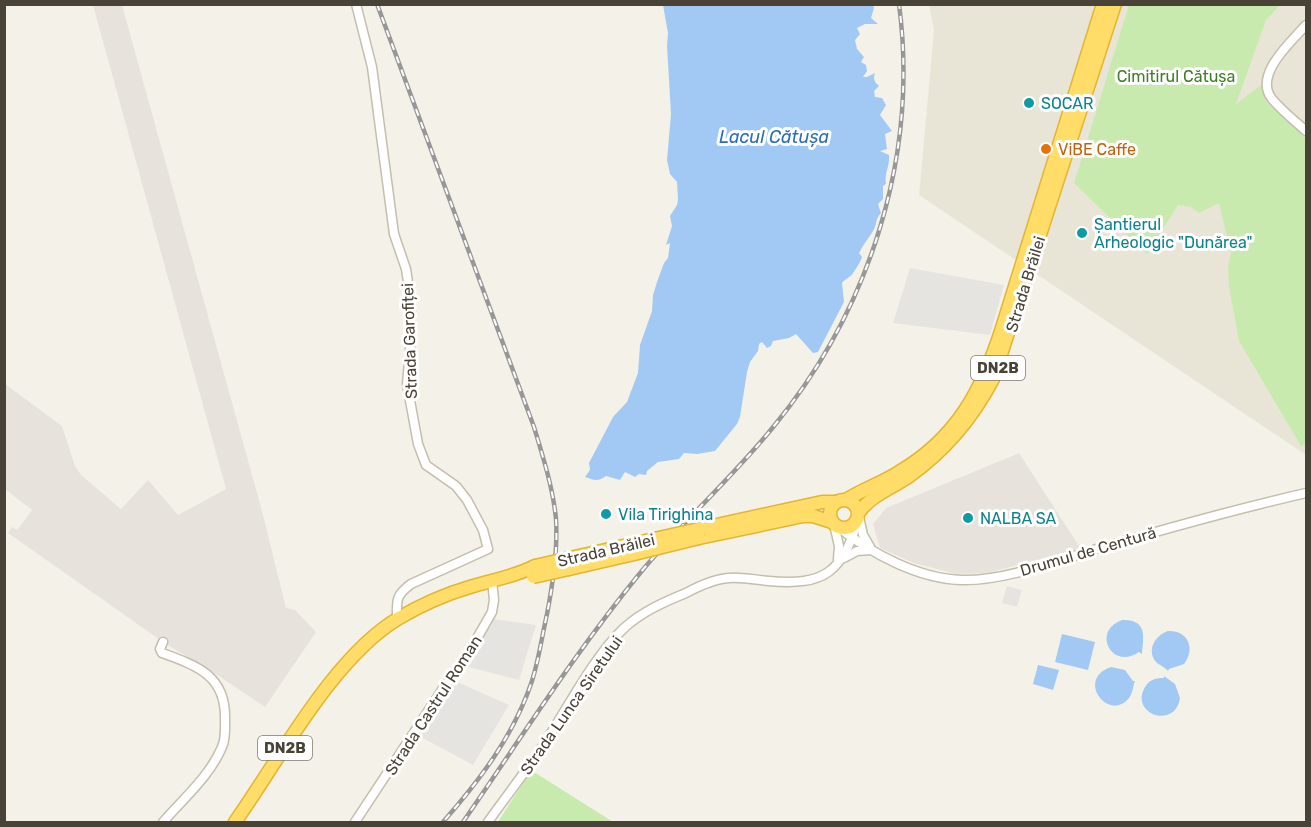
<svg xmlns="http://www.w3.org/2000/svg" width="1311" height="827" viewBox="0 0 1311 827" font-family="Rubik,sans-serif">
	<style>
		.residential { fill: #e9e5d6 }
		.industrial { fill: #e7e3dc }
		.green { fill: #c9eaaf }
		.parking { fill: #e5e4e0 }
		.water { fill: #a2c9f3 }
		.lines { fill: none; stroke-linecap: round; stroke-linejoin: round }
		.minor-casing { stroke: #c3bead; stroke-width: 11 }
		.highway-casing { stroke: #e3b533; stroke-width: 15 }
		.minor { stroke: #fff; stroke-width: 8 }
		.highway { stroke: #ffdd68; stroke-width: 12 }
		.rail-casing { stroke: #979797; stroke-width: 4.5 }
		.rail { stroke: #fff; stroke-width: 2; stroke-dasharray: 7; stroke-linecap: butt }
		.highway-bridge-casing { stroke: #e3b533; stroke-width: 15; stroke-linecap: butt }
		.highway-bridge { stroke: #ffdd68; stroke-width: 12 }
		.culture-dot { fill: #0f9aa8; stroke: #fff; stroke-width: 2 }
		.food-dot { fill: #e8710a; stroke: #fff; stroke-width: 2 }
		.labels { text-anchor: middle; stroke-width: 6; stroke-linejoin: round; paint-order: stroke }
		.shield { fill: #fff; stroke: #7f7b72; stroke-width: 1.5 }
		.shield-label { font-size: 15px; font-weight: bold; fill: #484336 }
		.park-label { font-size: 16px; fill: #3e7d26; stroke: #fff }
		.culture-label { font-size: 16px; fill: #0d838f; stroke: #fff; text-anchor: start }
		.food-label { font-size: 16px; fill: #c56008; stroke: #fff; text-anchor: start }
		.street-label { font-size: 16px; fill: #484336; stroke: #fff }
		.water-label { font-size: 18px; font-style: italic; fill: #2a6db9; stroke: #fff }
	</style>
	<rect width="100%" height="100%" fill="#f4f2e8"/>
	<!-- residential -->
	<path class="residential" d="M 929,5 L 1306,5 L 1306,455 L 919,195 L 934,30 Z"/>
	<!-- industrial -->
	<g class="industrial">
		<path d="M 93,5 L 122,5 L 262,511 L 286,608 L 295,610 L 316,632 L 265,707 L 222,678 L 163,642 L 8,533 L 12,527 L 17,530 L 32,510 L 5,489 L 5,384 L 62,426 L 75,466 L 81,475 L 121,509 L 148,480 L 178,515 L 226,489 Z"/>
		<path d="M 1019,453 L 1081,549 L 987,573 L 956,574 L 914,563 L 880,548 L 873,524 L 886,508 Z"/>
	</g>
	<!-- green -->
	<g class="green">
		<path d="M 1129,5 L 1280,5 L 1266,20 L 1236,104 L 1261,85 L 1266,102 L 1306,138 L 1306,444 L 1301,446 L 1239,341 L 1229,286 L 1228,265 L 1231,254 L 1219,203 L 1199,213 L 1191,207 L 1178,205 L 1147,254 L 1074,183 Z"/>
		<path d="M 531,770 L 613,822 L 498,822 Z"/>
	</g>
	<!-- parking -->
	<g class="parking">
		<path d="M 910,268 L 1004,285 L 990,335 L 893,323 Z"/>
		<path d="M 1007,586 L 1022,590 L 1017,607 L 1002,603 Z"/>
		<path d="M 493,619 L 536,625 L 519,680 L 465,666 Z"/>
		<path d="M 453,680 L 509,705 L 473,765 L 419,736 Z"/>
	</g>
	<!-- water -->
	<g class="water">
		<path d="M 663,5 L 873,5 L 874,8 L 871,18 L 878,24 L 865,24 L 857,28 L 860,34 L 855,40 L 857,49 L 864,57 L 861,62 L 866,65 L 867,71 L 863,77 L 867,77 L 875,73 C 873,78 874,82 879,86 L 874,91 L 875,97 L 882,98 L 886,105 L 880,115 L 892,131 L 885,134 L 887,149 L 880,151 L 889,155 C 890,166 884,174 886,184 L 883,186 L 883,199 L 878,204 L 881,213 C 875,219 877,225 873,231 C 868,239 863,245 859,253 L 862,257 C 861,261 856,269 853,273 C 851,277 845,279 842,283 L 844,302 L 818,352 L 813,353 L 796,334 L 789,338 L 773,341 L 771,346 L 767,348 L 762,342 L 759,344 L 758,351 L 750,362 L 747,372 L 740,417 L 737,424 L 715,451 L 697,454 L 684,453 L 679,459 L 658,462 L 647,471 L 646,475 L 639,474 L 635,477 L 625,472 L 620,480 L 606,476 C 598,482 593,480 585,477 L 590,470 L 589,463 L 613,417 L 627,402 L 638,373 L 640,345 L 652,311 L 653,295 L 657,282 L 664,263 L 668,258 L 670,243 L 666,245 L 672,226 L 670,216 L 677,205 L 678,200 L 677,182 L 670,174 L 667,160 L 671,114 L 667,46 L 668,33 Z"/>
		<path d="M 1122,620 C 1149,619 1143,639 1142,654 L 1139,652 C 1112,671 1091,631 1122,620 Z"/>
		<path d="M 1168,631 C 1188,630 1196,649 1184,664 L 1169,669 L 1168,671 C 1166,668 1161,666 1157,663 C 1146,651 1154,636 1168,631 Z"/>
		<path d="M 1062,634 L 1095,642 L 1088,670 L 1055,662 Z"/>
		<path d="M 1038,665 L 1059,670 L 1053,690 L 1033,684 Z"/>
		<path d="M 1111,667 L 1125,670 L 1133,681 L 1135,681 C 1133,685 1133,693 1129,698 C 1109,723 1075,679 1111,667 Z"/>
		<path d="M 1164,676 L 1175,684 L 1180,698 C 1175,730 1131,714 1144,689 C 1148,680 1155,678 1164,678 Z"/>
	</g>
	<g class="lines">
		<!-- minor casing -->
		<g class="minor-casing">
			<g id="minor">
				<path d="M 356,4 L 372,67 L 394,234 L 406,269 L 411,302 L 410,351 L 407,384 L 418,444 L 426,465 L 456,486 L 467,500 L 483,530 L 488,549 L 411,584 C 395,596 397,600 397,619"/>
				<path d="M 1306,25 C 1291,42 1253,75 1272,99 C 1282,111 1295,121 1306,131"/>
				<path d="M 859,517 L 863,535 L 870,547"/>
				<path d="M 834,524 L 839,546 L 838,559"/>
				<path d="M 838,527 C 872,554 919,579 962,580 C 1005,581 1059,560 1100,548 C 1168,528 1237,509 1306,493"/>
				<path d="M 844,558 L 857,551 L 871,550"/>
				<path d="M 163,822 C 183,799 210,776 222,747 C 226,739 225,728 225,719 C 226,676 198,666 162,653 L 160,649 L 163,642"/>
				<path d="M 355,822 L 442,690 L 468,654 L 492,612 L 494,600 L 492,581"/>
				<path d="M 488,822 C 507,795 528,769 546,741 C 568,707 594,657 623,629 C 641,612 664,602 686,593 C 699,586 714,579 729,578 C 742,577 756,580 769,581 C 825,586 842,572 858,520"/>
			</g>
		</g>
		<!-- highway casing -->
		<g class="highway-casing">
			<g id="highway">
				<circle cx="844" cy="514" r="14"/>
				<path d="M 846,500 C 863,489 882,483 899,472 C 957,438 982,390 1002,328 L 1103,4"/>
				<path d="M 859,512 C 872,495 890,489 908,477 C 945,451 972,419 993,379 L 1115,4"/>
				<path d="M 703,528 L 822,502 L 836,502"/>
				<path d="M 699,538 L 803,516 L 813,516 L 832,522"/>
				<path d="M 570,558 L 641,542"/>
				<path d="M 569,569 L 634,554"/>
				<path d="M 235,822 C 279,760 333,657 399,618 C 421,605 446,594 470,587 C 492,580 514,577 535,566"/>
			</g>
		</g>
		<!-- minor -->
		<use href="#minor" class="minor"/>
		<!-- highway -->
		<use href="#highway" class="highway"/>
		<!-- rail casing -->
		<g class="rail-casing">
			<g id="rail">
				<path d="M 377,4 L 534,427 C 543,457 553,488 556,519 C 558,551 553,583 547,614 C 542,636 539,659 532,681 C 514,735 480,780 443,822"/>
				<path d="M 463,822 C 521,738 576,651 641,572 C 683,521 733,477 774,426 C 870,309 919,155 899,4"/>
			</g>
		</g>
		<!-- rail -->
		<use href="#rail" class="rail"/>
		<!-- highway-bridge casing -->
		<g class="highway-bridge-casing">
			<g id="highway-bridge">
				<path d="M 641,542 L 703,528"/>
				<path d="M 634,554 L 699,538"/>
				<path d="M 535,566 L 570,558"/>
				<path d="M 533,577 L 569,569"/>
			</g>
		</g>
		<!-- highway-bridge -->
		<use href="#highway-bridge" class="highway-bridge"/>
	</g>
	<!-- markers -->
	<g class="culture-dot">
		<circle cx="1029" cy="103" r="6"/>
		<circle cx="1082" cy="233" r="6"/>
		<circle cx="606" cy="514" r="6"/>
		<circle cx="968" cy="518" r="6"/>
	</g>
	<circle class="food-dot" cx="1046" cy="149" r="6"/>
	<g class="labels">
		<!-- shield labels -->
		<g class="shield">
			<rect x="971" y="356" width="54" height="24" rx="4.5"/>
			<rect x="258" y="736" width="54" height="24" rx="4.5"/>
		</g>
		<g class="shield-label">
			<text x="998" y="373">DN2B</text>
			<text x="285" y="753">DN2B</text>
		</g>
		<!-- park labels -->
		<g class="park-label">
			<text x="1176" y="82">Cimitirul Cătușa</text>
		</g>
		<!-- culture labels -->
		<g class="culture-label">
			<text x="1041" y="109">SOCAR</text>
			<text x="1094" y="230">Șantierul<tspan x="1094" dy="18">Arheologic "Dunărea"</tspan></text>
			<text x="618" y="520">Vila Tirighina</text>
			<text x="980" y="524">NALBA SA</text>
		</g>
		<!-- food labels -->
		<g class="food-label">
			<text x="1058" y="155">ViBE Caffe</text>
		</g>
		<!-- street labels -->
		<g class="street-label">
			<text transform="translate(1025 284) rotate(-73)" y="6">Strada Brăilei</text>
			<text transform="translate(409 341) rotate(-92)" y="6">Strada Garofiței</text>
			<text transform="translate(606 550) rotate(-13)" y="6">Strada Brăilei</text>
			<text transform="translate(1088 551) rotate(-16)" y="6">Drumul de Centură</text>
			<text transform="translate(433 705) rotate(-57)" y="6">Strada Castrul Roman</text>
			<text transform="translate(571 705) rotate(-55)" y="6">Strada Lunca Siretului</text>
		</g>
		<!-- water labels -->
		<g class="water-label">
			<text x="774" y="143">Lacul Cătușa</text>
		</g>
	</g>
	<!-- border -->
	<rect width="1311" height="827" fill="none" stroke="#484336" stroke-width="12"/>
</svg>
